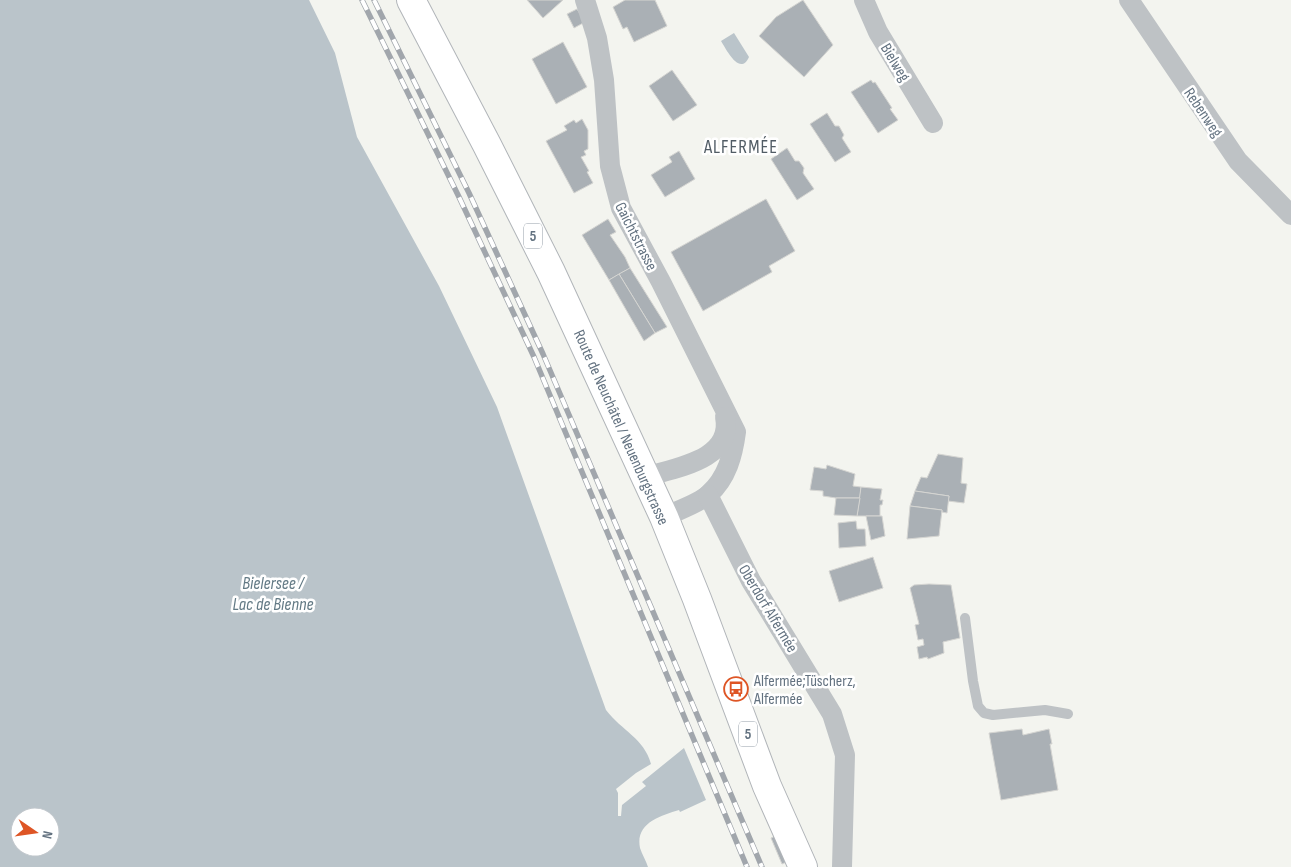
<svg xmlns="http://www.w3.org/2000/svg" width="1291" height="867" viewBox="0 0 1291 867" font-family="'Sofia Sans Condensed',sans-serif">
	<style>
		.water { fill: #bac4ca; fill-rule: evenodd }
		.building { fill: #aab0b5; stroke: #d5d5d2 }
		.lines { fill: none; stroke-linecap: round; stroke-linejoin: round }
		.primary-casing { stroke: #b1b5b9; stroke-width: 30 }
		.service { stroke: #bec2c5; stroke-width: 10 }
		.minor { stroke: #bec2c5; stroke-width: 20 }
		.primary { stroke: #fff; stroke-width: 28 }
		.rail-casing { stroke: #a1a6ac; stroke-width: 5.5 }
		.rail { stroke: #fff; stroke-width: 4; stroke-dasharray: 11; stroke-linecap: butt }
		.labels { text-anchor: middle; stroke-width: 5; stroke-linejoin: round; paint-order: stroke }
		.shield { fill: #fff; stroke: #929ca6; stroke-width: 1 }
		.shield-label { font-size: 15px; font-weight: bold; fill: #637280 }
		.street-label { font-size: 16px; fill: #637280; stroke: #fff }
		.poi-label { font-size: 16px; fill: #637280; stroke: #fff; text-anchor: start }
		.water-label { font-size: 18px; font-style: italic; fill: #637a85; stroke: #fff }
		.quarter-label { font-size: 19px; letter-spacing: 1px; fill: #515c65; stroke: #fff }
	</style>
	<rect width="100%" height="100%" fill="#f3f4ef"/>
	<!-- water -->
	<g class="water">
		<path d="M 0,0 L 309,0 L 335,53 L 357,137 L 439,286 L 497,407 L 606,710 C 622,731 644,738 651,764 L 636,773 L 616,789 L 618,793 L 618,816 L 621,816 L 622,805 L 646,786 L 642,782 L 684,748 L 706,800 L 680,812 L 679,810 C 660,816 635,823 640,848 C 642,854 646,861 648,867 L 0,867 ZM 20,817 L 50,817 L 50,847 L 20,847 Z"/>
		<path d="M 734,33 L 749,57 C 740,77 726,49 721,41 Z"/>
	</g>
	<!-- building -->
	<g class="building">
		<path d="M 527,0 L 563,0 L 543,18 Z"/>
		<path d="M 625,0 L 655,0 L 667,26 L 634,42 L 627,27 L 623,29 L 613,7 Z"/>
		<path d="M 803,0 L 833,45 L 804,77 L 759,36 L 776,17 Z"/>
		<path d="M 577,9 L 585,22 L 574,28 L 567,14 Z"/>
		<path d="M 563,42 L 587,87 L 556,104 L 532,59 Z"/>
		<path d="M 672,70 L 697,105 L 673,121 L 649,86 Z"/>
		<path d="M 871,80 L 873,83 L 875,82 L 892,108 L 890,109 L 898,120 L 878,133 L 851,92 Z"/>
		<path d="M 827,113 L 835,126 L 839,126 L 844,135 L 842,138 L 851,152 L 835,162 L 810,124 Z"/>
		<path d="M 582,119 L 588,130 L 588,149 L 584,151 L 586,155 L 581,157 L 589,171 L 587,172 L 593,183 L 574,193 L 546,141 L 567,130 L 564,126 L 574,120 L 576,123 Z"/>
		<path d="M 787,148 L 795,161 L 799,161 L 804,168 L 803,173 L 814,189 L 797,200 L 771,159 Z"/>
		<path d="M 679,151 L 695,179 L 665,197 L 651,175 L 672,162 L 669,157 Z"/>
		<path d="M 766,199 L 795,251 L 769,266 L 772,272 L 703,311 L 671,252 Z"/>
		<path d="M 608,219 L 616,232 L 610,235 L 625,257 L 630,268 L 609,280 L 582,235 Z"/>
		<path d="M 630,268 L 667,327 L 655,333 L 619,274 Z"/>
		<path d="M 619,274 L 655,333 L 644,341 L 609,280 Z"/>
		<path d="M 938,454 L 963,458 L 961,483 L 967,484 L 964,503 L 948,501 L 949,496 L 915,491 L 921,477 L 927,478 Z"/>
		<path d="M 827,465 L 855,474 L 853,486 L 861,487 L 860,498 L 836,498 L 823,496 L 823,491 L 810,490 L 814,467 L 826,469 Z"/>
		<path d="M 861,487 L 882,489 L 880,500 L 883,500 L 882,505 L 880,505 L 880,516 L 857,516 Z"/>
		<path d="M 915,491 L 949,496 L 947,513 L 942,512 L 942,510 L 910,506 Z"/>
		<path d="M 836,498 L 860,498 L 857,516 L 834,515 Z"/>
		<path d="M 910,506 L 942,510 L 939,536 L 907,539 Z"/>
		<path d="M 866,516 L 882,516 L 885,536 L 871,540 Z"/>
		<path d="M 856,521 L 857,529 L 865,529 L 866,546 L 839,548 L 838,523 Z"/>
		<path d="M 873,557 L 883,588 L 839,602 L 829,571 Z"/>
		<path d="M 929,584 L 951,585 L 960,638 L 943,642 L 944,653 L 928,659 L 927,657 L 919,659 L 917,647 L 924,645 L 923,639 L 918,640 L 915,625 L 919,624 L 910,588 L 914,585 Z"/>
		<path d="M 1022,729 L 1023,735 L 1049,729 L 1052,744 L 1050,744 L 1058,790 L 1001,800 L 989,733 Z"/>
		<path d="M 784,832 L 796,858 L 782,864 L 771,838 Z"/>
	</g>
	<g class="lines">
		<!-- primary casing -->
		<g class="primary-casing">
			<path id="primary" d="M 411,0 L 487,145 L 551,272 L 664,517 L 697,599 L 767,786 L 803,867"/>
		</g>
		<!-- service -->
		<path class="service" d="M 965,618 L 973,681 L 978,706 L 984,713 L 993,715 L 1045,710 L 1068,714"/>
		<!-- minor -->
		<g class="minor">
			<path d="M 585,0 L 597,38 L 604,80 L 610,166 L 621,208 L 661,282 L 736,432 C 733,455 727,478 709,494 C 700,503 676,511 664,517"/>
			<path d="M 864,0 L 878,32 L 933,123"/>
			<path d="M 1129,0 L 1238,161 L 1291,215"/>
			<path d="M 645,477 C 674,468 734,460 725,417"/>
			<path d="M 708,495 L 751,581 L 832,714 L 845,755 L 842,867"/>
		</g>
		<!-- primary -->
		<use href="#primary" class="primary"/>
		<!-- rail casing -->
		<g class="rail-casing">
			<g id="rail">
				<path d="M 362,0 L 459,197 L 534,357 L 747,867"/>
				<path d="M 374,0 L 469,193 L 543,354 L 762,867"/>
			</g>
		</g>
		<!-- rail -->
		<use href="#rail" class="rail"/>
	</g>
	<!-- icons -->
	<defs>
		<g id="bus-ring" transform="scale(1.25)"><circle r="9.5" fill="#fff" stroke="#de5525" stroke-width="1.5"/><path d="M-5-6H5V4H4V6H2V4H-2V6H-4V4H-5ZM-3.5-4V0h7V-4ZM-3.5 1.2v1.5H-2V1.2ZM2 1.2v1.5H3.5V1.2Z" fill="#de5525"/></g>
	</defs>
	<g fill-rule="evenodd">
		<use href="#bus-ring" x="736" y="689"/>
	</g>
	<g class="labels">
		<!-- shield labels -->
		<g class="shield">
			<rect x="524" y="223.5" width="18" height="25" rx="4"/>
			<rect x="739" y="721.5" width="18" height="25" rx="4"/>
		</g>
		<g class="shield-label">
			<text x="533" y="241">5</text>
			<text x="748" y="739">5</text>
		</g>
		<!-- street labels -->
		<g class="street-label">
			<text transform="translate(896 62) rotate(59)" y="6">Bielweg</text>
			<text transform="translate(1204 112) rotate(56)" y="6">Rebenweg</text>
			<text transform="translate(637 236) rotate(63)" y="6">Gaichtstrasse</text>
			<text transform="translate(622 427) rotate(66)" y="6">Route de Neuchâtel / Neuenburgstrasse</text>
			<text transform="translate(769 608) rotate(59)" y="6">Oberdorf Alfermée</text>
		</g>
		<!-- poi labels -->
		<g class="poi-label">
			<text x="754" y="686">Alfermée;Tüscherz,<tspan x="754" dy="18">Alfermée</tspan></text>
		</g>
		<!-- water labels -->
		<g class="water-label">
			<text x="273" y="589">Bielersee /<tspan x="273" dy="21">Lac de Bienne</tspan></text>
		</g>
		<!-- quarter labels -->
		<g class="quarter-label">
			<text x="741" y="153">ALFERMÉE</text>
		</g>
	</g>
	<!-- north arrow -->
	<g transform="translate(35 832) rotate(103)"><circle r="24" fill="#ffffff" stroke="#c1c7cc"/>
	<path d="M0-4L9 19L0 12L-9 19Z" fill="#de5525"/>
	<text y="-8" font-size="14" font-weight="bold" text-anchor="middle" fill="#637280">N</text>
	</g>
</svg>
